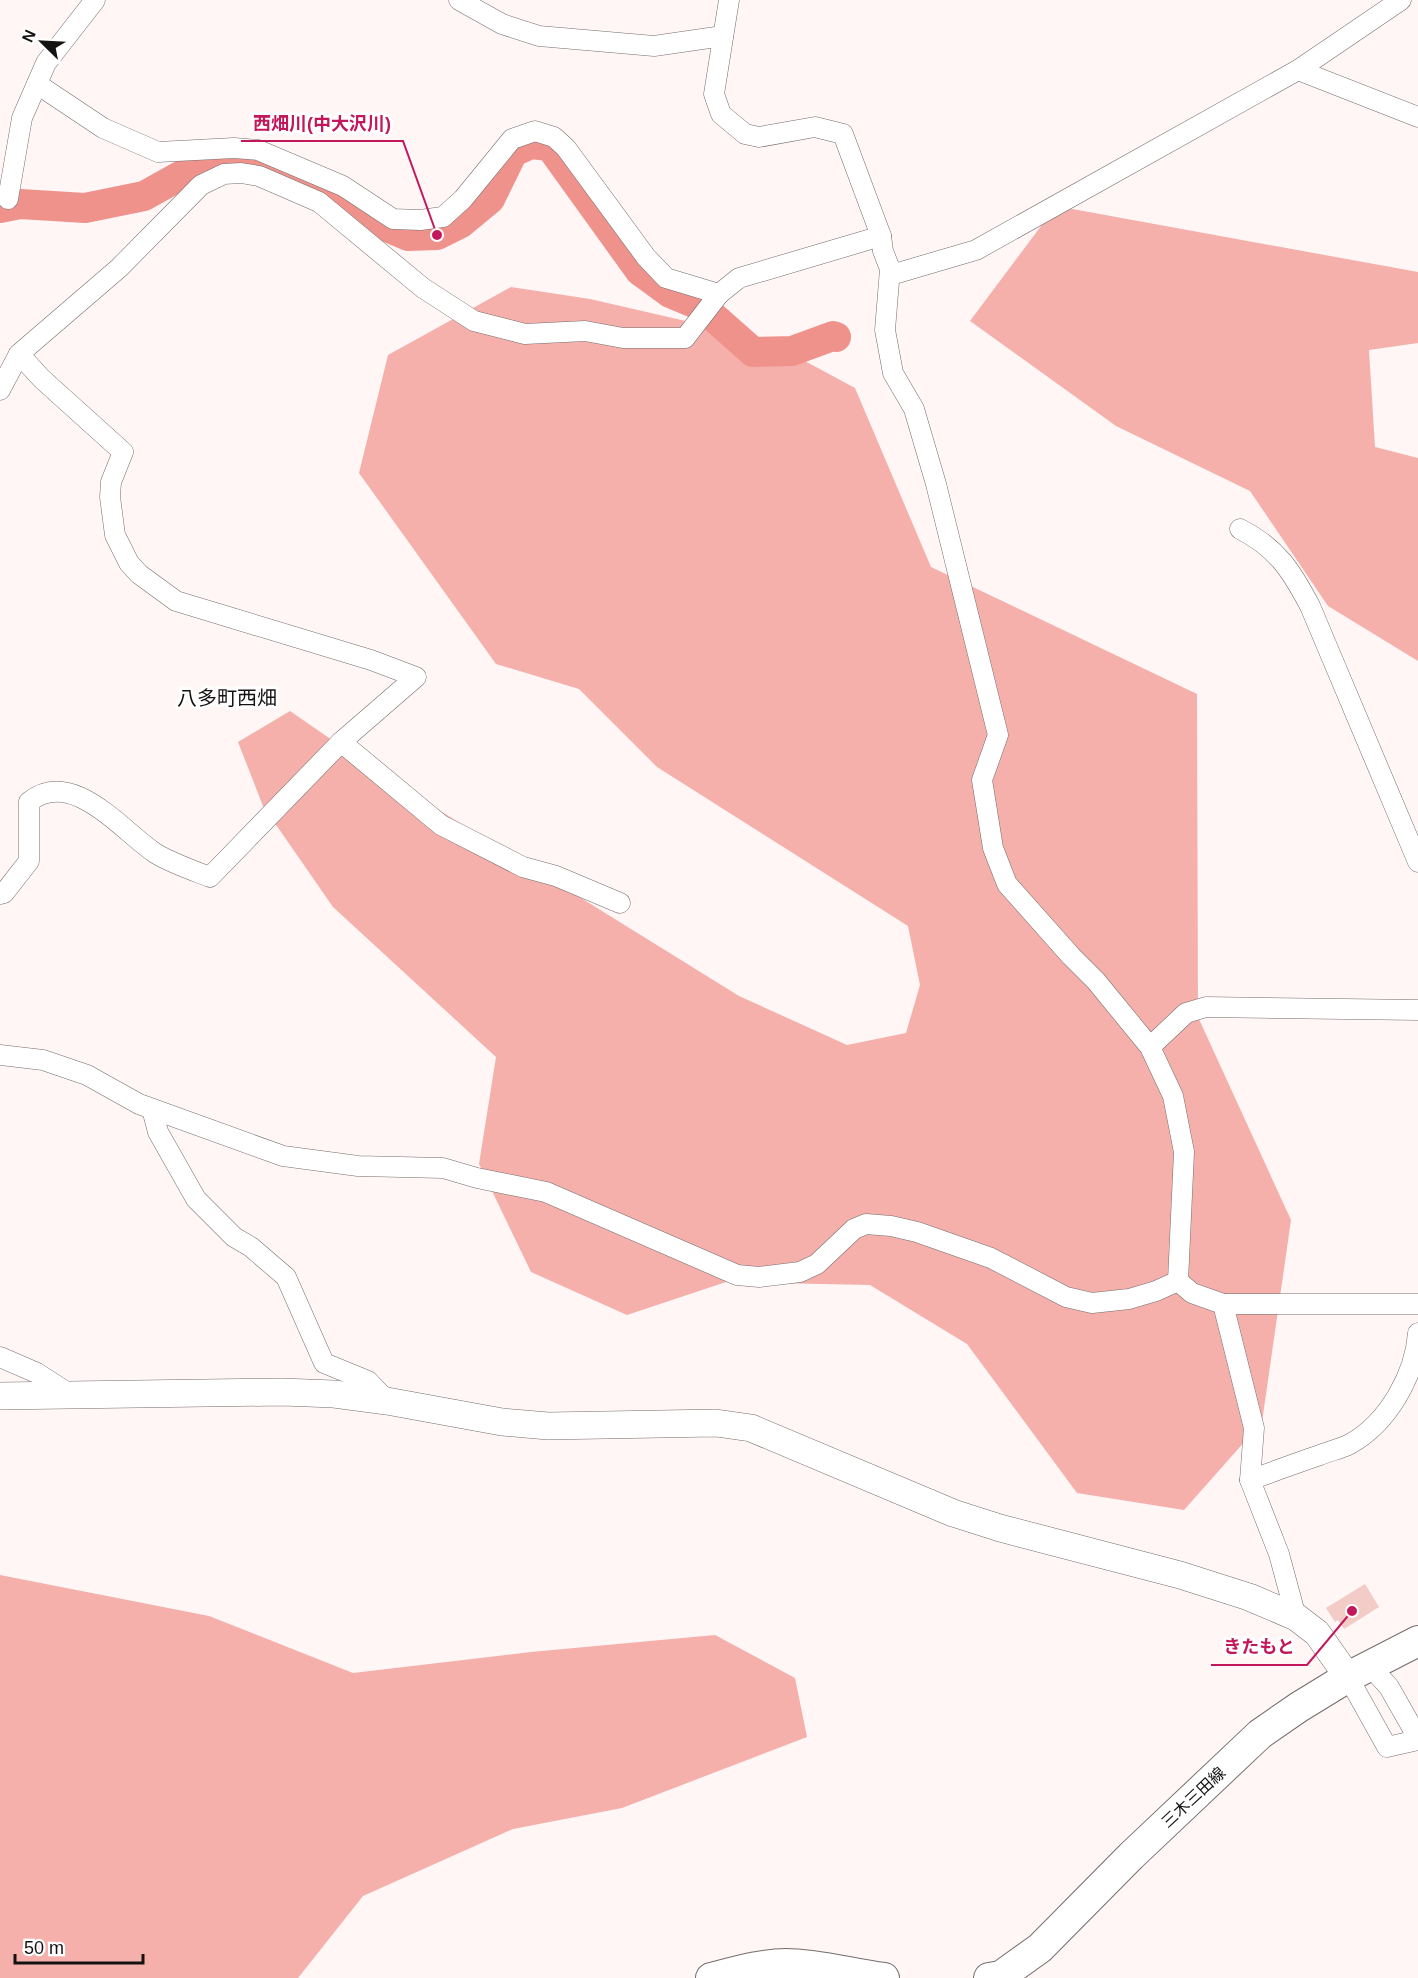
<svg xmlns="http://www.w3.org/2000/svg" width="1418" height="1978" viewBox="0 0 1418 1978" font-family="Helvetica,'Noto Sans JP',sans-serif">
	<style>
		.green { fill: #f5b0ab }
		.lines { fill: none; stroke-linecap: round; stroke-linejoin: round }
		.river { stroke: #f0928c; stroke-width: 30 }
		.building { fill: #f3cbc7 }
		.street-casing { stroke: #756d6c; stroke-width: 21 }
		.secondary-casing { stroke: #756d6c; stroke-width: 28 }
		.primary-casing { stroke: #756d6c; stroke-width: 32 }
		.street { stroke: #fff; stroke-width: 20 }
		.secondary { stroke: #fff; stroke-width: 27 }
		.primary { stroke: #fff; stroke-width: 30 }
		.labels { text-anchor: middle; stroke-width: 6; stroke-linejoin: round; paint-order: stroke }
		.street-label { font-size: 16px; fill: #151212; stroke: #fff }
		.quarter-label { font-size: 20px; fill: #151212; stroke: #fff }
		.leader { fill: none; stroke: #c2185b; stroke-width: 2 }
		.callout-dot { fill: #c2185b; stroke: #fff; stroke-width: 2 }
		.callout-label { font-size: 18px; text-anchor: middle; font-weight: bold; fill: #c2185b; stroke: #fff; stroke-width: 6; stroke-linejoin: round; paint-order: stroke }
	</style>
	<rect width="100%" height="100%" fill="#fff6f5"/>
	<!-- green -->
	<g class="green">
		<path d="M 1056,206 L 1418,272 L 1418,343 L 1369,350 L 1375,447 L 1418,458 L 1418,661 L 1328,606 L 1250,491 L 1116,426 L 970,321 Z"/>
		<path d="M 511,287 L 590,299 L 764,339 L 855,388 L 931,567 L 1197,694 L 1198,1017 L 1291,1220 L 1262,1422 L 1184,1510 L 1077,1493 L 967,1344 L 870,1285 L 726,1282 L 627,1315 L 531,1272 L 479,1164 L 496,1057 L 333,907 L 263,806 L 238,742 L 290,711 L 384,776 L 739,996 L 847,1045 L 906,1033 L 920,985 L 908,926 L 657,767 L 579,689 L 496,664 L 359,473 L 388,355 Z"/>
		<path d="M 0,1575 L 209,1616 L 353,1673 L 531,1652 L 715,1635 L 795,1678 L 807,1737 L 622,1808 L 513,1829 L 363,1896 L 298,1978 L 0,1978 Z"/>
	</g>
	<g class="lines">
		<!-- river -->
		<path class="river" d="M 0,208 L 20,204 L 85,208 L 144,196 L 196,167 L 214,161 L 234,162 L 321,190 L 370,220 L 408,236 L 437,235 L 461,223 L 490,199 L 513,152 L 531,144 L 550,146 L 640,271 L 670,293 L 701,306 L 753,352 L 792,351 L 833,336 L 836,337"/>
	</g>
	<!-- building -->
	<path class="building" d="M 1365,1584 L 1379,1607 L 1344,1629 L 1338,1620 L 1335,1622 L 1326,1608 Z"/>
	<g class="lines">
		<!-- street casing -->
		<g class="street-casing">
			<g id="street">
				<path d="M 459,0 L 502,24 L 539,36 L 654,46 L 723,36"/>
				<path d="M 729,0 L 714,94 L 721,114 L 745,134 L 759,137 L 815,127 L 843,134 L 881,236 L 883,251 L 890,269 L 885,330 L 893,373 L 914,409 L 936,484 L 998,735 L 982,780 L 993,848 L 1007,884 L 1071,956 L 1096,981 L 1150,1047 L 1173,1096 L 1184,1152 L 1178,1281"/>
				<path d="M 1298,70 L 1418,117"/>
				<path d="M 37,84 L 103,128 L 158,152 L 234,148 L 258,150 L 343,186 L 393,219 L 420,220 L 443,217 L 463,199 L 512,139 L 535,131 L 554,137 L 566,148 L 646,257 L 666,278 L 719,294 L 739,278 L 881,236"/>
				<path d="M 8,199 L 22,118 L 46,63 L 95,0"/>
				<path d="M 891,275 L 976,250 L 1298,70 L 1401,0"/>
				<path d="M 0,390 L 19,354 L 119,268 L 201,185 L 224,174 L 241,173 L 259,176 L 319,202 L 423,288 L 474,321 L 525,334 L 585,331 L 623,338 L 685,338 L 719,294"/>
				<path d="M 1240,529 C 1277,548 1291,570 1310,606 L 1418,862"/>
				<path d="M 341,742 L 441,825 L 523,867 L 556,876 L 620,903"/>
				<path d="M 0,894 L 4,893 L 29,861 L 29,802 C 72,767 121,830 155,853 C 171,863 192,870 210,877 L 341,742 L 416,677 L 371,660 L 176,601 L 139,574 L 129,563 L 115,535 L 110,497 L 111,482 L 123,452 L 42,379 L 19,354"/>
				<path d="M 1150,1047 L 1186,1013 L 1206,1007 L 1418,1010"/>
				<path d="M 0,1055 L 43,1060 L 87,1075 L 139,1104 L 283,1156 L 358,1166 L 443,1168 L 477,1178 L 546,1192 L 737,1275 L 759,1277 L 800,1272 L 817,1264 L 854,1229 L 866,1224 L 891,1226 L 917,1232 L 991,1258 L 1066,1297 L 1092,1303 L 1129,1299 L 1156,1291 L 1178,1281"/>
				<path d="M 152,1109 L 158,1132 L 196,1199 L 234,1237 L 251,1247 L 286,1277 L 324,1363 L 368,1381 L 387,1401"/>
				<path d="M 1178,1281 L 1192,1293 L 1223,1304 L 1254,1428 L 1250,1480 L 1279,1554 L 1296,1617"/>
				<path d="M 1223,1304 L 1418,1304"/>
				<path d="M 0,1357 L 37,1373 L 71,1395"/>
				<path d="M 1250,1480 C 1273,1472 1296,1463 1320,1455 C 1329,1451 1341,1449 1350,1444 C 1388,1423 1415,1375 1418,1333"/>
				<path d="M 1370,1666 L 1389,1687 L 1418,1738"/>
				<path d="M 1348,1677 L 1387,1747 L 1418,1740"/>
			</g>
		</g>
		<!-- secondary casing -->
		<g class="secondary-casing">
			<path id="secondary" d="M 0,1396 L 282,1392 L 334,1394 L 387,1401 L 502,1422 L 548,1426 L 716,1423 L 751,1428 L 953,1513 L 1000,1528 L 1180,1575 L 1249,1597 L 1296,1617 L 1317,1633 L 1348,1677"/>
		</g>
		<!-- primary casing -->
		<g class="primary-casing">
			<g id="primary">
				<path d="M 711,1978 C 735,1972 761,1964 786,1964 C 819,1964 851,1974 884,1978"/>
				<path d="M 989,1978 L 1001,1976 L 1040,1948 L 1131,1856 L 1260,1734 L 1299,1707 L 1348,1677 L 1418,1641"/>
			</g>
		</g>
		<!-- street -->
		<use href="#street" class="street"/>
		<!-- secondary -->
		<use href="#secondary" class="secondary"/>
		<!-- primary -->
		<use href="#primary" class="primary"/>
	</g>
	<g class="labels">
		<!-- street labels -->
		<g class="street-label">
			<text transform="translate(1193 1797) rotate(-43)" y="6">三木三田線</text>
		</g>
		<!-- quarter labels -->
		<g class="quarter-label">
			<text x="227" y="705">八多町西畑</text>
		</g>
	</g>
	<!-- callouts -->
	<path class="leader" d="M437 235L403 141H241M1352 1611L1307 1665H1211"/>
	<g class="callout-dot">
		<circle cx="437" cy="235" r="6"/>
		<circle cx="1352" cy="1611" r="6"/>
	</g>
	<g class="callout-label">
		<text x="322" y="130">西畑川(中大沢川)</text>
		<text x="1259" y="1653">きたもと</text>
	</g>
	<!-- north arrow -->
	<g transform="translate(42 42) rotate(294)" stroke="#ffffff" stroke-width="4.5" paint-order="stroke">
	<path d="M0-4.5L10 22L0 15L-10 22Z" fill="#151212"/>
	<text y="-9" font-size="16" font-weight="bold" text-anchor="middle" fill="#151212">N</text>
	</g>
	<!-- scale -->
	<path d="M15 1954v9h128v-9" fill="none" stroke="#151212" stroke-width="3"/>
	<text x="24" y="1954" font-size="18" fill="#151212" stroke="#ffffff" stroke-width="4.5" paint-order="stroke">50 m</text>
</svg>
